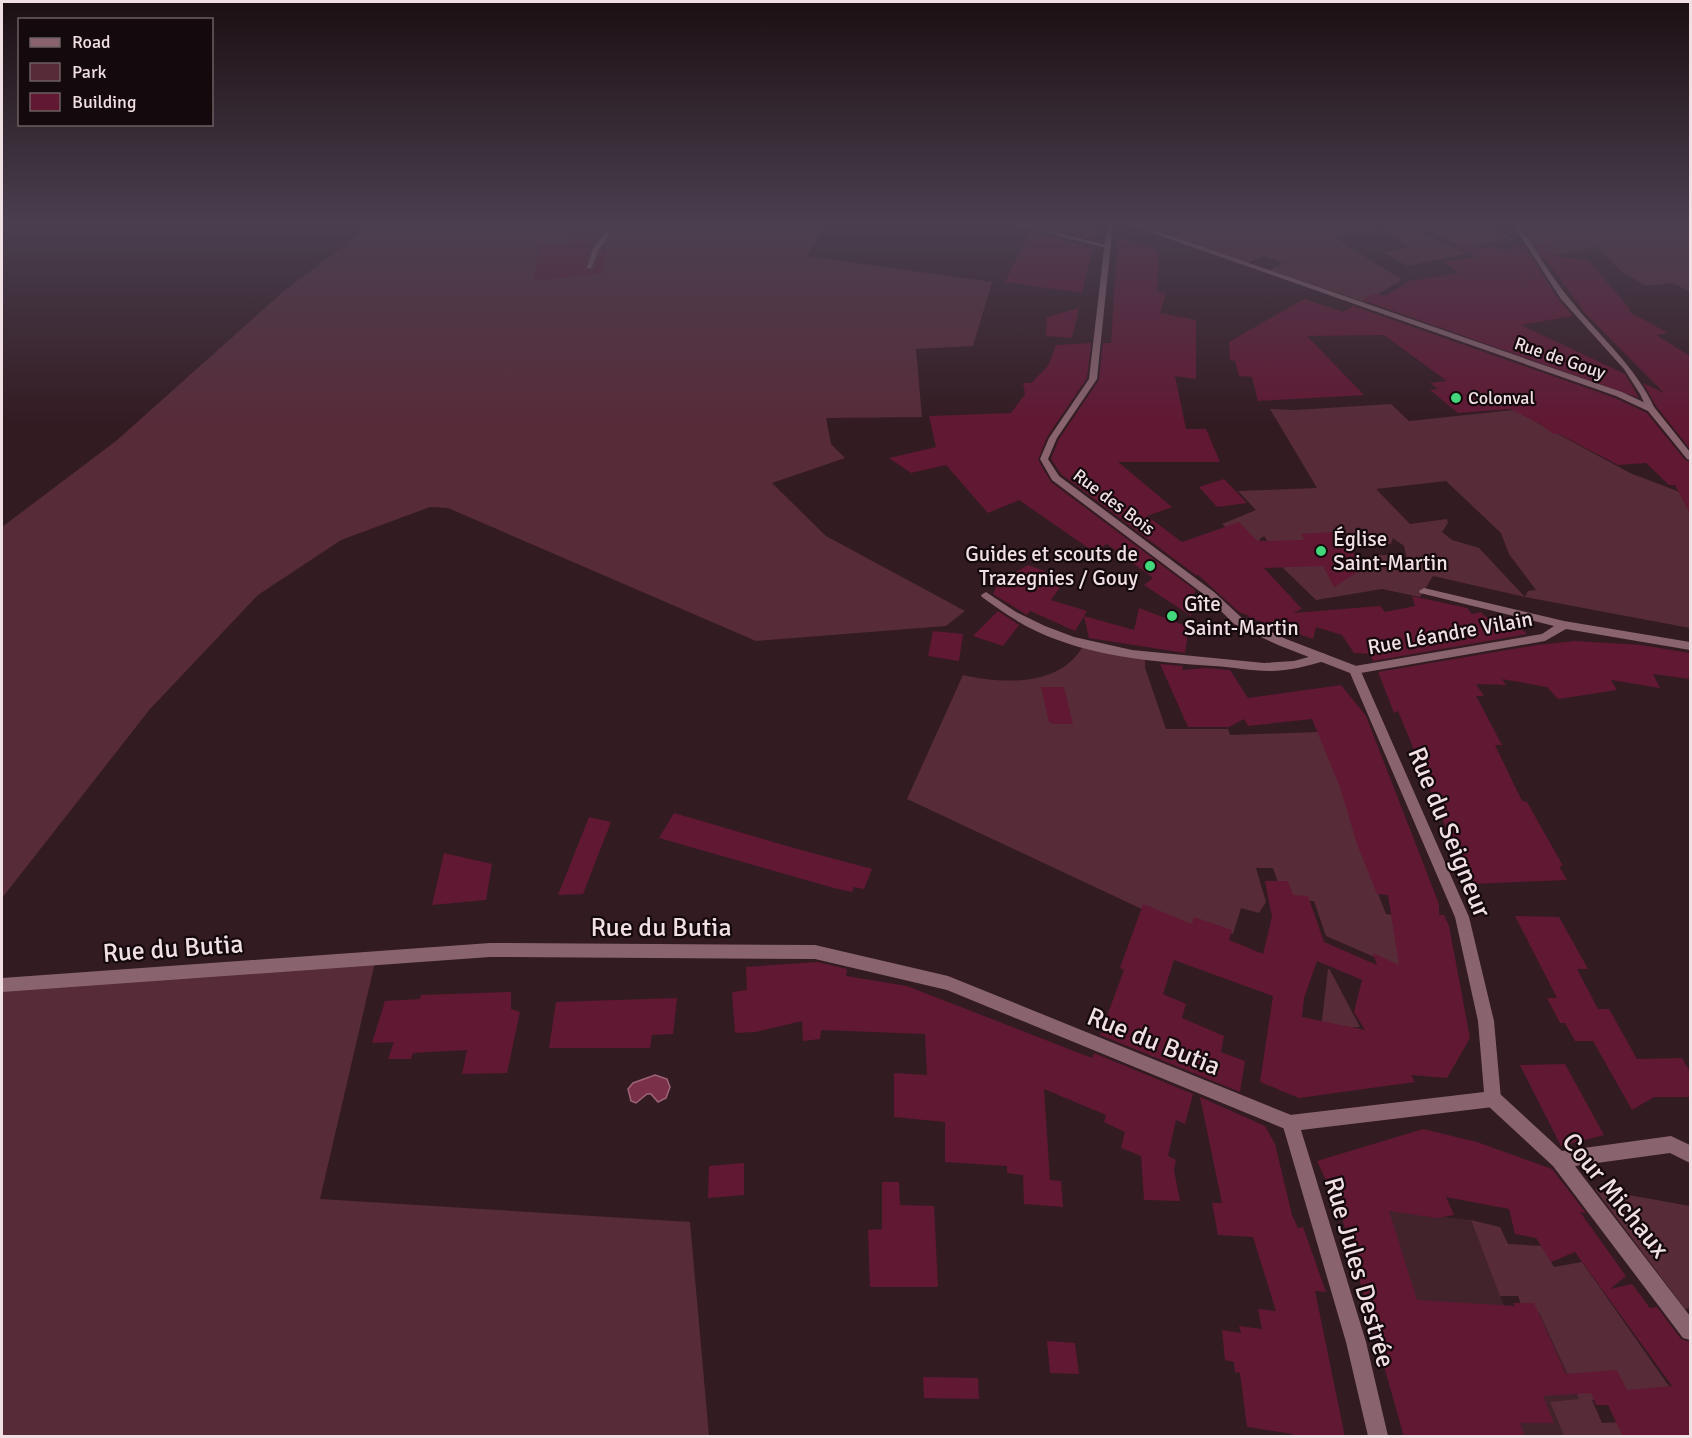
<svg xmlns="http://www.w3.org/2000/svg" width="1692" height="1438" viewBox="0 0 1692 1438" font-family="Signika,sans-serif">
	<style>
		.built { fill: #42232c }
		.green { fill: #582b39; fill-rule: evenodd }
		.water { fill: #7b3049; stroke: #9e6477; stroke-width: 1.5 }
		.building { fill: #611833; fill-rule: evenodd }
		.lines { fill: none; stroke-linecap: round; stroke-linejoin: round }
		.minor { fill: #89646e; fill-rule: evenodd }
		.tertiary { fill: #89646e; fill-rule: evenodd }
		.poi-dot { fill: #43d77b; stroke: #14090c; stroke-width: 2 }
		.labels { text-anchor: middle; stroke-width: 4.5; stroke-linejoin: round; paint-order: stroke }
		.far-street-label { font-size: 18px; fill: #f0dfe3; stroke: #14090c }
		.far-poi-label { font-size: 18px; fill: #f0dfe3; stroke: #14090c; text-anchor: start }
		.poi-label { font-size: 21px; fill: #f0dfe3; stroke: #14090c; text-anchor: start }
		.street-label { font-size: 21px; fill: #f0dfe3; stroke: #14090c }
		.near-street-label { font-size: 26px; fill: #f0dfe3; stroke: #14090c }
	</style>
	<rect width="100%" height="100%" fill="#331b22"/>
	<!-- built -->
	<path class="built" d="M 1341,1206 L 1471,1220 L 1507,1313 L 1539,1311 L 1579,1400 L 1551,1403 L 1564,1436 L 1406,1436 Z"/>
	<!-- green -->
	<g class="green">
		<path d="M 373,223 L 835,223 L 821,233 L 807,256 L 992,282 L 973,346 L 916,349 L 922,417 L 826,418 L 831,444 L 845,458 L 772,483 L 826,536 L 965,611 L 946,626 L 756,641 L 448,508 L 430,507 L 341,540 L 258,595 L 150,709 L 2,898 L 2,527 L 116,441 L 283,292 Z"/>
		<path d="M 1170,223 L 1394,223 L 1335,238 L 1402,280 L 1365,302 L 1269,270 L 1283,263 L 1263,256 L 1247,263 L 1148,228 Z"/>
		<path d="M 1403,223 L 1466,254 L 1407,266 L 1383,252 L 1411,247 L 1377,229 Z"/>
		<path d="M 1409,223 L 1477,223 L 1512,238 L 1514,242 L 1480,228 L 1505,240 L 1464,248 Z"/>
		<path d="M 1515,223 L 1690,223 L 1690,292 L 1673,283 L 1646,286 L 1622,272 L 1598,247 L 1537,259 Z"/>
		<path d="M 1391,404 L 1409,421 L 1514,410 L 1630,473 L 1690,496 L 1690,628 L 1525,597 L 1433,576 L 1420,597 L 1382,589 L 1316,600 L 1281,566 L 1323,565 L 1326,571 L 1364,570 L 1358,561 L 1372,561 L 1378,555 L 1390,555 L 1398,566 L 1407,560 L 1404,546 L 1393,538 L 1391,544 C 1375,544 1361,540 1345,540 L 1341,534 L 1305,535 L 1308,541 L 1268,542 L 1264,536 L 1260,539 L 1254,552 L 1222,524 L 1256,510 L 1238,491 L 1317,488 L 1270,409 L 1295,410 ZM 1446,481 L 1501,533 L 1509,554 L 1536,590 L 1528,591 L 1525,597 L 1479,548 L 1452,540 L 1442,532 L 1448,523 L 1447,519 L 1410,524 L 1376,489 Z"/>
		<path d="M 1083,646 L 1145,657 L 1145,668 L 1166,729 L 1228,729 L 1230,735 L 1318,732 L 1331,749 L 1373,881 L 1386,914 L 1422,919 L 1400,968 L 1326,936 L 1314,901 L 1284,900 L 1273,868 L 1256,868 L 1266,902 L 1259,913 L 1241,908 L 1233,934 L 1196,919 L 1193,929 L 1146,911 L 907,799 L 963,675 C 1003,684 1060,687 1083,646 Z"/>
		<path d="M 376,958 L 320,1199 L 690,1222 L 709,1436 L 2,1436 L 2,985 Z"/>
		<path d="M 1328,969 L 1330,970 L 1360,1027 L 1321,1029 Z"/>
		<path d="M 1595,1189 L 1690,1206 L 1690,1308 L 1685,1309 Z"/>
		<path d="M 1471,1220 L 1500,1227 L 1508,1244 L 1542,1246 L 1554,1267 L 1582,1262 L 1673,1392 L 1592,1400 L 1602,1423 L 1642,1421 L 1650,1436 L 1564,1436 L 1550,1402 L 1579,1399 L 1539,1312 L 1524,1312 L 1518,1296 L 1500,1296 Z"/>
	</g>
	<!-- water -->
	<path class="water" d="M 655,1075 L 667,1079 L 670,1087 L 666,1098 L 658,1102 L 651,1094 L 647,1094 L 636,1103 L 631,1101 L 628,1089 L 633,1083 Z"/>
	<!-- building -->
	<g class="building">
		<path d="M 1034,223 L 1098,223 L 1094,240 Z"/>
		<path d="M 595,231 L 599,237 L 591,248 L 585,269 L 593,269 L 604,246 L 606,250 L 604,273 L 534,281 L 538,250 L 541,246 L 572,244 L 567,235 Z"/>
		<path d="M 1030,231 L 1093,247 L 1082,293 L 1005,282 Z"/>
		<path d="M 1118,237 L 1159,250 L 1157,292 L 1166,293 L 1160,313 L 1196,320 L 1196,379 L 1175,376 L 1186,429 L 1206,429 L 1220,462 L 1118,462 L 1172,507 L 1147,516 L 1182,542 L 1239,522 L 1257,541 L 1305,540 L 1301,534 L 1332,532 L 1342,536 L 1364,568 L 1334,587 L 1323,566 L 1264,568 L 1302,609 L 1293,613 L 1380,606 L 1385,612 L 1415,606 L 1412,596 L 1467,608 L 1472,614 L 1481,612 L 1486,617 L 1510,618 L 1527,634 L 1373,661 L 1370,654 L 1354,653 L 1342,635 L 1316,627 L 1313,639 L 1247,617 L 1250,616 L 1239,612 L 1197,574 L 1197,576 L 1061,474 L 1051,459 L 1059,439 L 1099,380 L 1103,343 L 1111,343 Z"/>
		<path d="M 1545,243 L 1553,256 L 1588,260 L 1631,310 L 1628,311 L 1668,333 L 1656,335 L 1690,356 L 1690,449 L 1656,406 L 1643,383 L 1664,393 L 1585,313 L 1534,244 Z"/>
		<path d="M 1524,245 L 1559,300 L 1573,316 L 1521,325 L 1625,374 L 1639,398 L 1362,300 L 1373,293 L 1385,296 L 1409,281 L 1460,273 L 1443,262 L 1477,257 L 1454,246 L 1514,249 L 1512,247 Z"/>
		<path d="M 1304,299 L 1343,312 L 1353,306 L 1615,398 L 1647,413 L 1685,460 L 1690,462 L 1690,514 L 1675,485 L 1669,485 L 1646,463 L 1618,465 L 1559,434 L 1553,434 L 1542,425 L 1510,409 L 1458,413 L 1430,390 L 1438,389 L 1430,383 L 1447,381 L 1384,335 L 1307,336 L 1364,395 L 1258,401 L 1252,377 L 1239,376 L 1235,361 L 1230,360 L 1229,342 Z"/>
		<path d="M 1079,308 L 1072,338 L 1046,336 L 1047,317 Z"/>
		<path d="M 1091,343 L 1087,378 L 1047,437 L 1038,460 L 1051,482 L 1195,590 L 1191,616 L 1144,585 L 1153,578 L 1107,544 L 1094,552 L 1019,500 L 988,513 L 946,465 L 911,473 L 889,458 L 936,447 L 929,416 L 1011,413 L 1025,394 L 1023,383 L 1031,383 L 1048,366 L 1056,345 Z"/>
		<path d="M 1224,479 L 1247,503 L 1217,507 L 1199,487 Z"/>
		<path d="M 1028,565 L 1066,579 L 1051,600 L 1087,611 L 1075,631 L 1030,611 L 1027,615 L 993,594 L 998,583 Z"/>
		<path d="M 1139,608 L 1189,627 L 1185,653 L 1089,638 L 1084,616 L 1134,630 Z"/>
		<path d="M 998,611 L 1019,625 L 1003,646 L 973,636 Z"/>
		<path d="M 933,631 L 963,634 L 959,661 L 928,656 Z"/>
		<path d="M 1575,641 L 1641,645 L 1690,653 L 1690,679 L 1653,674 L 1660,688 L 1611,680 L 1617,690 L 1558,699 L 1547,687 L 1502,679 L 1506,685 L 1476,684 L 1484,696 L 1476,696 L 1502,745 L 1495,745 L 1522,801 L 1527,802 L 1563,866 L 1559,866 L 1567,880 L 1469,884 L 1398,711 L 1394,713 L 1378,672 L 1537,645 Z"/>
		<path d="M 1160,664 L 1183,666 L 1182,670 L 1206,668 L 1230,670 L 1248,698 L 1341,685 L 1366,716 L 1439,904 L 1439,915 L 1444,915 L 1449,926 L 1470,1038 L 1447,1078 L 1411,1075 L 1415,1082 L 1299,1098 L 1260,1082 L 1273,996 L 1174,960 L 1163,994 L 1186,1004 L 1182,1018 L 1224,1036 L 1221,1052 L 1245,1061 L 1240,1092 L 1100,1035 L 1124,970 L 1120,968 L 1143,904 L 1192,924 L 1194,917 L 1232,930 L 1229,940 L 1263,954 L 1272,917 L 1265,881 L 1288,881 L 1293,895 L 1308,896 L 1324,942 L 1377,965 L 1373,953 L 1399,965 L 1388,895 L 1377,894 L 1357,844 L 1340,787 L 1312,719 L 1248,726 L 1244,719 L 1229,727 L 1188,727 ZM 1317,961 L 1362,980 L 1354,1012 L 1365,1030 L 1302,1017 L 1304,998 Z"/>
		<path d="M 1041,687 L 1064,687 L 1073,724 L 1053,724 L 1049,722 Z"/>
		<path d="M 674,813 L 794,848 L 872,869 L 864,889 L 854,887 L 852,892 L 834,888 L 659,838 Z"/>
		<path d="M 589,817 L 611,822 L 583,894 L 558,895 Z"/>
		<path d="M 444,853 L 492,864 L 486,900 L 432,905 Z"/>
		<path d="M 1515,916 L 1559,917 L 1588,969 L 1577,969 L 1598,1009 L 1609,1009 L 1637,1059 L 1682,1058 L 1690,1072 L 1690,1097 L 1654,1097 L 1632,1110 L 1593,1041 L 1575,1041 L 1565,1023 L 1560,1023 L 1547,998 L 1557,998 Z"/>
		<path d="M 817,962 L 847,969 L 846,976 L 907,986 L 1092,1058 L 1094,1053 L 1193,1094 L 1185,1124 L 1176,1120 L 1168,1156 L 1176,1160 L 1174,1170 L 1180,1201 L 1144,1200 L 1141,1156 L 1121,1148 L 1125,1132 L 1104,1122 L 1106,1115 L 1044,1089 L 1050,1180 L 1061,1181 L 1063,1207 L 1024,1204 L 1023,1175 L 1007,1173 L 1007,1166 L 945,1162 L 945,1122 L 894,1117 L 894,1073 L 927,1075 L 925,1034 L 821,1030 L 820,1039 L 803,1041 L 802,1021 L 756,1032 L 735,1033 L 732,992 L 747,990 L 746,967 Z"/>
		<path d="M 511,992 L 511,1009 L 520,1012 L 507,1073 L 462,1074 L 467,1050 L 413,1053 L 411,1059 L 388,1059 L 394,1042 L 372,1043 L 385,1001 L 420,999 L 421,995 Z"/>
		<path d="M 677,998 L 673,1034 L 652,1035 L 650,1048 L 549,1048 L 556,1002 Z"/>
		<path d="M 1565,1064 L 1604,1135 L 1561,1146 L 1520,1065 Z"/>
		<path d="M 1200,1097 L 1265,1126 L 1275,1144 L 1292,1215 L 1298,1228 L 1303,1227 L 1326,1292 L 1315,1291 L 1345,1437 L 1293,1437 L 1293,1434 L 1247,1427 L 1240,1373 L 1235,1372 L 1234,1362 L 1225,1360 L 1222,1330 L 1241,1333 L 1239,1326 L 1262,1329 L 1258,1309 L 1276,1311 L 1253,1237 L 1218,1235 L 1212,1203 L 1222,1203 Z"/>
		<path d="M 1423,1129 L 1477,1142 L 1552,1169 L 1586,1213 L 1580,1212 L 1626,1276 L 1610,1289 L 1632,1284 L 1650,1308 L 1657,1307 L 1681,1339 L 1690,1342 L 1690,1437 L 1623,1437 L 1608,1405 L 1596,1405 L 1591,1393 L 1543,1396 L 1554,1423 L 1520,1423 L 1525,1437 L 1404,1437 L 1335,1193 L 1332,1194 L 1317,1161 ZM 1446,1197 L 1509,1209 L 1515,1234 L 1536,1238 L 1551,1262 L 1575,1252 L 1672,1386 L 1627,1390 L 1617,1370 L 1566,1374 L 1534,1303 L 1513,1303 L 1515,1306 L 1417,1300 L 1389,1211 L 1437,1218 L 1454,1215 Z"/>
		<path d="M 744,1163 L 744,1195 L 708,1198 L 709,1166 Z"/>
		<path d="M 882,1182 L 899,1182 L 900,1205 L 934,1206 L 938,1287 L 870,1287 L 868,1230 L 882,1229 Z"/>
		<path d="M 1047,1341 L 1075,1343 L 1079,1374 L 1050,1373 Z"/>
		<path d="M 923,1377 L 978,1378 L 979,1399 L 924,1398 Z"/>
	</g>
	<g class="lines">
		<!-- minor -->
		<g class="minor">
			<path d="M 612,223 L 618,223 L 599,249 L 591,268 L 587,268 L 593,249 Z"/>
			<path d="M 1006,223 L 1017,223 L 1110,246 L 1107,248 Z"/>
			<path d="M 1512,223 L 1518,223 C 1535,250 1552,278 1573,303 C 1602,339 1636,367 1655,409 L 1654,411 L 1648,411 L 1640,394 L 1624,369 L 1561,299 Z"/>
			<path d="M 1424,588 L 1564,621 L 1690,642 L 1690,650 L 1566,629 L 1545,641 L 1355,674 L 1351,673 L 1349,670 L 1355,666 L 1542,634 L 1554,626 L 1420,593 L 1419,591 Z"/>
			<path d="M 986,592 L 1016,612 L 1045,626 L 1074,637 L 1132,650 L 1264,663 L 1294,661 L 1323,653 L 1329,657 L 1327,660 C 1308,666 1289,671 1269,671 C 1251,671 1233,667 1214,666 C 1155,662 1091,657 1036,631 C 1017,622 1000,610 982,597 L 981,595 Z"/>
			<path d="M 490,943 L 815,945 L 948,976 L 1296,1117 L 1298,1123 L 1296,1129 L 1290,1131 L 947,990 L 815,959 L 490,957 L 2,992 L 2,978 Z"/>
			<path d="M 1493,1091 L 1499,1093 L 1562,1151 L 1671,1136 L 1690,1145 L 1690,1163 L 1670,1153 L 1575,1166 L 1690,1316 L 1690,1340 L 1683,1338 L 1553,1166 L 1487,1105 L 1485,1099 L 1487,1093 Z"/>
		</g>
		<!-- tertiary -->
		<g class="tertiary">
			<path d="M 1107,223 L 1113,223 L 1097,379 L 1057,438 L 1048,459 L 1059,476 L 1214,592 L 1242,618 L 1286,639 L 1359,667 L 1469,917 L 1494,1021 L 1501,1099 L 1499,1105 L 1493,1107 L 1301,1130 L 1366,1342 L 1388,1436 L 1368,1436 L 1346,1342 L 1282,1123 L 1284,1117 L 1290,1115 L 1484,1092 L 1478,1021 L 1455,917 L 1350,673 L 1278,645 L 1234,624 L 1206,596 L 1052,480 L 1040,459 L 1049,438 L 1089,379 Z"/>
			<path d="M 1124,223 L 1133,223 L 1622,392 L 1654,407 L 1690,452 L 1690,460 L 1687,459 L 1648,411 L 1616,396 Z"/>
		</g>
	</g>
	<!-- sky -->
	<linearGradient id="sky" x2="0" y2="1"><stop stop-color="#1c0f13"/><stop offset="0.53" stop-color="#4a3f4f"/><stop offset="1" stop-color="#4a3f4f" stop-opacity="0"/></linearGradient>
	<rect width="1692" height="424" fill="url(#sky)"/>
	<!-- markers -->
	<g class="poi-dot">
		<circle cx="1456" cy="398" r="6"/>
		<circle cx="1321" cy="551" r="6"/>
		<circle cx="1150" cy="566" r="6"/>
		<circle cx="1172" cy="616" r="6"/>
	</g>
	<g class="labels">
		<!-- far-street labels -->
		<g class="far-street-label">
			<text transform="translate(1560 358) rotate(19)" y="6">Rue de Gouy</text>
			<text transform="translate(1114 502) rotate(37)" y="6">Rue des Bois</text>
		</g>
		<!-- far-poi labels -->
		<g class="far-poi-label">
			<text x="1468" y="404">Colonval</text>
		</g>
		<!-- poi labels -->
		<g class="poi-label">
			<text x="1333" y="546">Église<tspan x="1333" dy="24">Saint-Martin</tspan></text>
			<text x="1138" y="561" text-anchor="end">Guides et scouts de<tspan x="1138" dy="24">Trazegnies / Gouy</tspan></text>
			<text x="1184" y="611">Gîte<tspan x="1184" dy="24">Saint-Martin</tspan></text>
		</g>
		<!-- street labels -->
		<g class="street-label">
			<text transform="translate(1450 633) rotate(-10)" y="7">Rue Léandre Vilain</text>
		</g>
		<!-- near-street labels -->
		<g class="near-street-label">
			<text transform="translate(1450 832) rotate(68)" y="9">Rue du Seigneur</text>
			<text x="661" y="936">Rue du Butia</text>
			<text transform="translate(173 948) rotate(-4)" y="9">Rue du Butia</text>
			<text transform="translate(1154 1041) rotate(22)" y="9">Rue du Butia</text>
			<text transform="translate(1616 1195) rotate(51)" y="9">Cour Michaux</text>
			<text transform="translate(1360 1272) rotate(74)" y="9">Rue Jules Destrée</text>
		</g>
	</g>
	<!-- border -->
	<rect width="1692" height="1438" fill="none" stroke="#f0dfe3" stroke-width="6"/>
	<!-- legend -->
	<rect x="18" y="18" width="195" height="108" fill="#14090c" stroke="#6c5f62" stroke-width="1.5"/>
	<rect x="30" y="38" width="30" height="9" fill="#89646e" stroke="#6c5f62" stroke-width="1.5"/>
	<text x="72" y="48" font-size="18" fill="#f0dfe3">Road</text>
	<rect x="30" y="63" width="30" height="18" fill="#582b39" stroke="#6c5f62" stroke-width="1.5"/>
	<text x="72" y="78" font-size="18" fill="#f0dfe3">Park</text>
	<rect x="30" y="93" width="30" height="18" fill="#611833" stroke="#6c5f62" stroke-width="1.5"/>
	<text x="72" y="108" font-size="18" fill="#f0dfe3">Building</text>
</svg>
